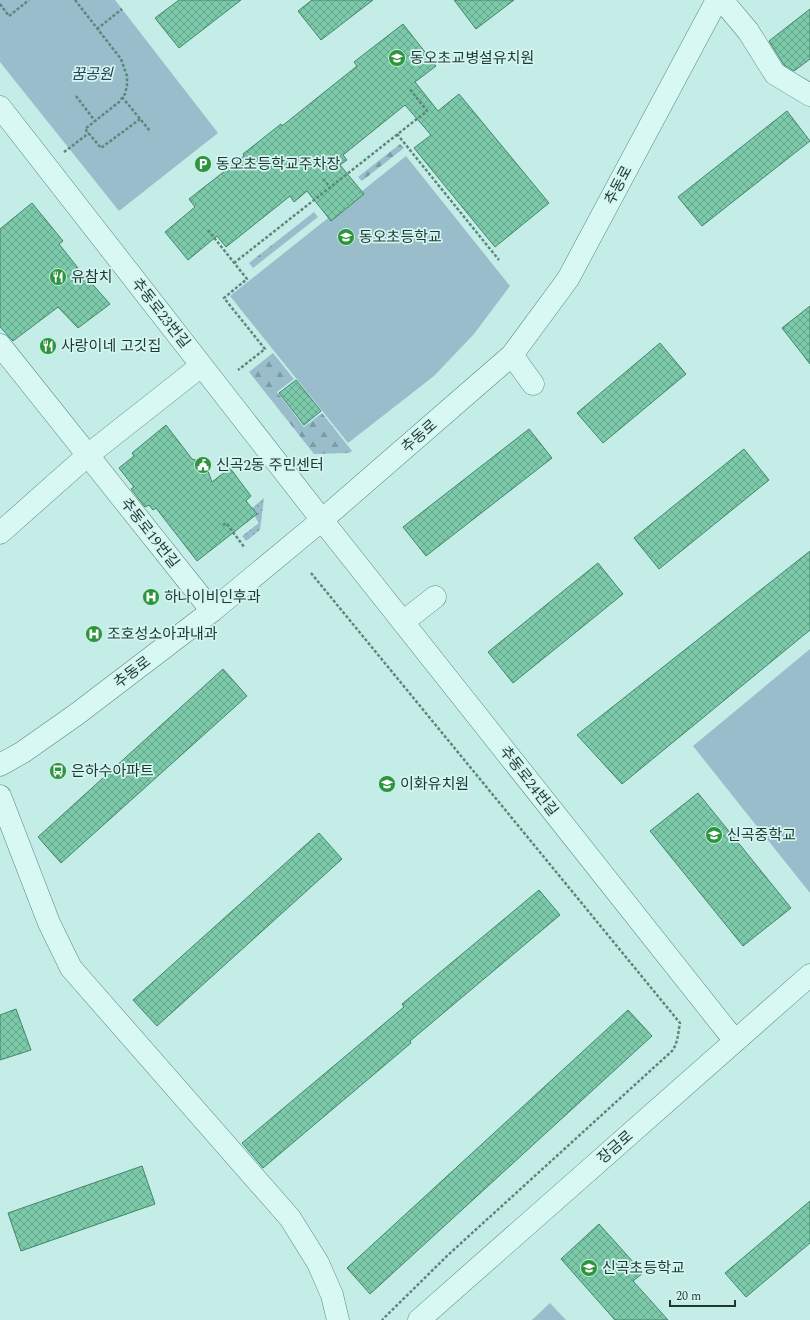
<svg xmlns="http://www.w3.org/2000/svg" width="810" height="1320" viewBox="0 0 810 1320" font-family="Spectral,'Noto Sans KR',serif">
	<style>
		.grass { fill: url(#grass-dots) }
		.forest { fill: url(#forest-firs) }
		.park { fill: #99bdcb }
		.building { fill: url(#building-cross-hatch); stroke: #428669 }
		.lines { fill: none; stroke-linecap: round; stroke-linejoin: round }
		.minor-casing { stroke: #5b887a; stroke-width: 23 }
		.path { stroke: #5b887a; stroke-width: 2.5; stroke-dasharray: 3 2; stroke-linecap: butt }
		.minor { stroke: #d8f8f4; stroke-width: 22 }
		.labels { text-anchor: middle; stroke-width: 3.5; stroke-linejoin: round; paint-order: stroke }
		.poi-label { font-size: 15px; fill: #1f382f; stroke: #d4f5f1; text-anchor: start }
		.park-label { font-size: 15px; font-style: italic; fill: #264154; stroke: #d4f5f1 }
		.street-label { font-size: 15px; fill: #1f382f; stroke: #d4f5f1 }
	</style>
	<defs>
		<pattern id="grass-dots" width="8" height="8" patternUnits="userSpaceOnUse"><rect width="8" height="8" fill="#99bdcb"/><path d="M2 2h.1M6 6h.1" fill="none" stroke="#7c9ba5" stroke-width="1.8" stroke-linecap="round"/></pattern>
		<pattern id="forest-firs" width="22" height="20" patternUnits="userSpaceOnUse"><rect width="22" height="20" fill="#99bdcb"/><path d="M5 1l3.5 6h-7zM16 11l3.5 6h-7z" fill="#7c9ba5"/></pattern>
		<pattern id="building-cross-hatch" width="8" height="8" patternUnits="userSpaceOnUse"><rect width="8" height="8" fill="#7ccaaa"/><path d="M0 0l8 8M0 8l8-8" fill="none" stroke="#65a58b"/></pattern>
	</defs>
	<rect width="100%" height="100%" fill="#c5ede8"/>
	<!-- grass -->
	<path class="grass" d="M 264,498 L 260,530 L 246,541 L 242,536 L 259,523 L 255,517 L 257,514 L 252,508 Z"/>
	<!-- forest -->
	<g class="forest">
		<path d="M 400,144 L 404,148 L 362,181 L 358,177 Z"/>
		<path d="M 314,212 L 318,217 L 253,268 L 249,263 Z"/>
		<path d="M 273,353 L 294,379 L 277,392 L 304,427 L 322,413 L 352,451 L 349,453 L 314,454 L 249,372 Z"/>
	</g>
	<!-- park -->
	<g class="park">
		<path d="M 0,0 L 115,0 L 218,133 L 119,211 L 0,62 Z"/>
		<path d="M 406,156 L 510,286 L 474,334 L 434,376 L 348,443 L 230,296 Z"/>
		<path d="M 810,649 L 810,893 L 693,746 Z"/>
		<path d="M 550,1303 L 566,1320 L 532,1320 Z"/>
	</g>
	<!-- building -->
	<g class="building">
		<path d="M 179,0 L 241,0 L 179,48 L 155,18 Z"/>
		<path d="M 312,0 L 373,0 L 321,40 L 298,11 Z"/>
		<path d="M 454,0 L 514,0 L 476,29 Z"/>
		<path d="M 810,9 L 810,59 L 794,71 L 784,65 L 769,41 Z"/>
		<path d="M 403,24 L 436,66 L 415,82 L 438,111 L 459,94 L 549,203 L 495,247 L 414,148 L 431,135 L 405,105 L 343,155 L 347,160 L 340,165 L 364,194 L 331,221 L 307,191 L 294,202 L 290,196 L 226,247 L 217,236 L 188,260 L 165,232 L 195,207 L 189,199 L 244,156 L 243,154 L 281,124 L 282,126 L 357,66 L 354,62 Z"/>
		<path d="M 787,111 L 810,141 L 702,226 L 678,197 Z"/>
		<path d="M 32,203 L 63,241 L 59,244 L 78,268 L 110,304 L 78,328 L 58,307 L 13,341 L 0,327 L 0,229 Z"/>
		<path d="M 810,306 L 810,364 L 782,328 Z"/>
		<path d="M 660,343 L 686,374 L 603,443 L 577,413 Z"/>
		<path d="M 296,380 L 321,411 L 304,425 L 279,393 Z"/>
		<path d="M 166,425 L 192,459 L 205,463 L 212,482 L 230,468 L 251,496 L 246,501 L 257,514 L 197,561 L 156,508 L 153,510 L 149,505 L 145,507 L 131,489 L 134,487 L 119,468 L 134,456 L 132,453 Z"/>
		<path d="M 529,429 L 552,458 L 426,556 L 403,527 Z"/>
		<path d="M 744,449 L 769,480 L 659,569 L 634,538 Z"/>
		<path d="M 810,551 L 810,630 L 622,784 L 577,735 Z"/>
		<path d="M 598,563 L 623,594 L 513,683 L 488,652 Z"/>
		<path d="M 223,669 L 247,696 L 61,863 L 38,837 Z"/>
		<path d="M 698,793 L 791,908 L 743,946 L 650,831 Z"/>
		<path d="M 319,833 L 342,859 L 157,1026 L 133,1000 Z"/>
		<path d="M 539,890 L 560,915 L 410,1041 L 411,1043 L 263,1168 L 242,1143 L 404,1007 L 402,1004 Z"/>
		<path d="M 16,1009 L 31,1050 L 0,1060 L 0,1015 Z"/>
		<path d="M 628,1010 L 652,1036 L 370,1294 L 347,1268 Z"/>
		<path d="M 142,1166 L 155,1204 L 21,1251 L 8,1213 Z"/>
		<path d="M 810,1201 L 810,1243 L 746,1297 L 725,1273 Z"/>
		<path d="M 599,1224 L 643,1273 L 633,1281 L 668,1320 L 615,1320 L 561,1259 Z"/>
	</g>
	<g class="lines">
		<!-- minor casing -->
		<g class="minor-casing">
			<g id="minor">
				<path d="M 722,0 L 748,31 L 775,74 L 810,95"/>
				<path d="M 0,107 L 322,520 L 735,1041"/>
				<path d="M 0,345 L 212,611"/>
				<path d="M 512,355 L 533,384"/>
				<path d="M 0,533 L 88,455 L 201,366"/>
				<path d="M 403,622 L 435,597"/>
				<path d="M 0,765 L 23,752 L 77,714 L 212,611 L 322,520 L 512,355 L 568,279 L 717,0"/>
				<path d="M 0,796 L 49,923 L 71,968 L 290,1218 L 318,1263 L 332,1295 L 338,1320"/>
				<path d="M 419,1320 L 810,975"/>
			</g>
		</g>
		<!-- path -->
		<g class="path">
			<path d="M 75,0 L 121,59 L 127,76 L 127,85 L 125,94 L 119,102 L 85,129 L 101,148 L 140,119"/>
			<path d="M 0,4 L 9,16 L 29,0"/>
			<path d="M 97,29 L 122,9"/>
			<path d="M 76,96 L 95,121"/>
			<path d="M 122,97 L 150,131"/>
			<path d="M 397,134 L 499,260"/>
			<path d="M 64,152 L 89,133"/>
			<path d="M 323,179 L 330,187"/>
			<path d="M 208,230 L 247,279 L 224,298 L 265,349 L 238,370"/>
			<path d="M 234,263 L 427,111 L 409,88"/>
			<path d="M 223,525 L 226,523 L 245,548"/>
			<path d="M 311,573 L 680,1023 C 678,1033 678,1043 672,1051 L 448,1255 L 382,1320"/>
		</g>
		<!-- minor -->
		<use href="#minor" class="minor"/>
	</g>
	<!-- icons -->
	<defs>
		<g id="school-disc" transform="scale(0.9)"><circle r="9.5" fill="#2d953e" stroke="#d4f5f1"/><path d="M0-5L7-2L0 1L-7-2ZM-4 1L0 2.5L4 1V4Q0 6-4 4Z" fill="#fff"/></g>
		<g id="parking-disc" transform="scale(0.9)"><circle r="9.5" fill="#2d953e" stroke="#d4f5f1"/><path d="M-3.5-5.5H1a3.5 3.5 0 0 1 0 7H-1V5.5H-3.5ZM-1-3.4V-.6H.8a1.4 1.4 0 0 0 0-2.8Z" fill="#fff"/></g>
		<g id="restaurant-disc" transform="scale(0.9)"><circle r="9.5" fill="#2d953e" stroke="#d4f5f1"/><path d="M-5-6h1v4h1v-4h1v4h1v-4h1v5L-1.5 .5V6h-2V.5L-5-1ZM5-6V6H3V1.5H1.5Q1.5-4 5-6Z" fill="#fff"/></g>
		<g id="civic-disc" transform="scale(0.9)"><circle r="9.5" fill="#2d953e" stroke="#d4f5f1"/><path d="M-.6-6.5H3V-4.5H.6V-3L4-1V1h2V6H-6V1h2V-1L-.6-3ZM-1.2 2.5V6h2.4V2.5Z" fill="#fff"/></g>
		<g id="hospital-disc" transform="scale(0.9)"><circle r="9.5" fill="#2d953e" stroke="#d4f5f1"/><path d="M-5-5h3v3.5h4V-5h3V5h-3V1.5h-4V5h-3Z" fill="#fff"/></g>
		<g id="bus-disc" transform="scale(0.9)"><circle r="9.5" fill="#2d953e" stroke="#d4f5f1"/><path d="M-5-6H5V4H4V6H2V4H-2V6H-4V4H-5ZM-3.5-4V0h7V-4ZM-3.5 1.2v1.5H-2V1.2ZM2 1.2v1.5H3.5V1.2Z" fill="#fff"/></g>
	</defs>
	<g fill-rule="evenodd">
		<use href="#school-disc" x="397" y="58"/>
		<use href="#parking-disc" x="203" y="164"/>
		<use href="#school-disc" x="346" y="237"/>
		<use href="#restaurant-disc" x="58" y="277"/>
		<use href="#restaurant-disc" x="48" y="346"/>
		<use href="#civic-disc" x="203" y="465"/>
		<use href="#hospital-disc" x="151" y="597"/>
		<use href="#hospital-disc" x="94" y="634"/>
		<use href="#bus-disc" x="58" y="771"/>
		<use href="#school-disc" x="387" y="784"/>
		<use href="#school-disc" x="714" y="835"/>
		<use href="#school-disc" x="589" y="1268"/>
	</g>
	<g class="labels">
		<!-- poi labels -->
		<g class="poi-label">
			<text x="410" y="63">동오초교병설유치원</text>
			<text x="216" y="169">동오초등학교주차장</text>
			<text x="359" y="242">동오초등학교</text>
			<text x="71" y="282">유참치</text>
			<text x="61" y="351">사랑이네 고깃집</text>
			<text x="216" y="470">신곡2동 주민센터</text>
			<text x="164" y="602">하나이비인후과</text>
			<text x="107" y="639">조호성소아과내과</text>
			<text x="71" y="776">은하수아파트</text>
			<text x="400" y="789">이화유치원</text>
			<text x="727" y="840">신곡중학교</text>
			<text x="602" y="1273">신곡초등학교</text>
		</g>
		<!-- park labels -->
		<g class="park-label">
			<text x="92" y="79">꿈공원</text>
		</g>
		<!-- street labels -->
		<g class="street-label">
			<text transform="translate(618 185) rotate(-62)" y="5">추동로</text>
			<text transform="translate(161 313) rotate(52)" y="5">추동로23번길</text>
			<text transform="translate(419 436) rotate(-41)" y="5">추동로</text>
			<text transform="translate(150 533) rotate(52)" y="5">추동로19번길</text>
			<text transform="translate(132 672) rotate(-37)" y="5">추동로</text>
			<text transform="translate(529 781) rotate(52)" y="5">추동로24번길</text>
			<text transform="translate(615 1147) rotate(-41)" y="5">장금로</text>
		</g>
	</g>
	<!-- scale -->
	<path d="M670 1300v6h65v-6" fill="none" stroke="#1f382f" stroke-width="2"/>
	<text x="676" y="1300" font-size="12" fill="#1f382f" stroke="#d4f5f1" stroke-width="3" paint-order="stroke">20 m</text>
</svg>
